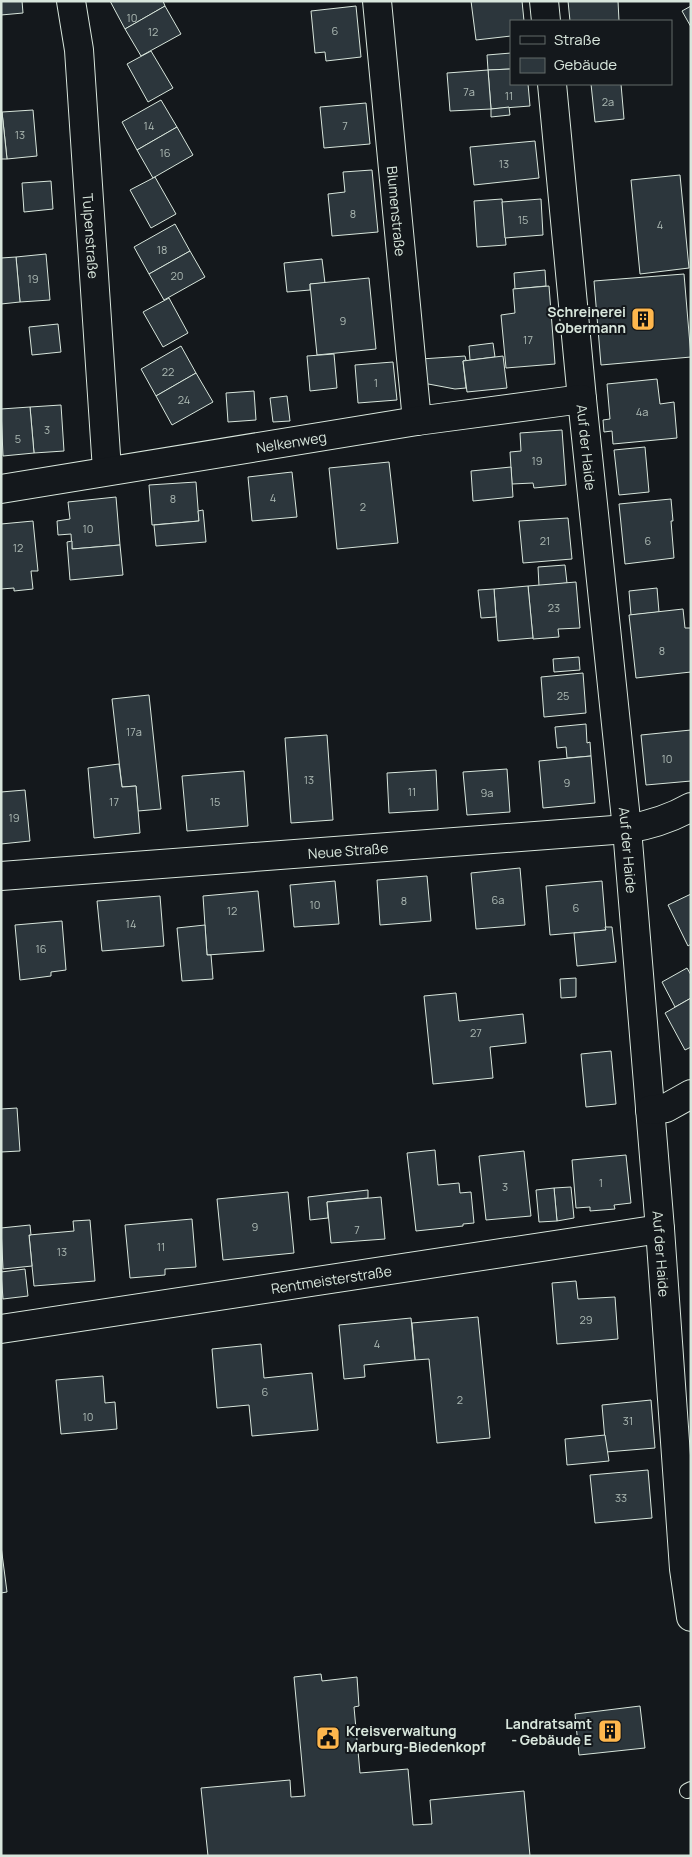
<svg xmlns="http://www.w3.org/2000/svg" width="692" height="1857" viewBox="0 0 692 1857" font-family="Manrope,sans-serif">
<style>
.building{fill:#2c363c;stroke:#d8e6dc}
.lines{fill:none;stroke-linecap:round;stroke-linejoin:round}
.service-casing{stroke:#d8e6dc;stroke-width:16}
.minor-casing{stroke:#d8e6dc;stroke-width:30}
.service{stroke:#14181c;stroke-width:14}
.minor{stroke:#14181c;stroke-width:28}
.labels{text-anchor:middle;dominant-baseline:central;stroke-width:4;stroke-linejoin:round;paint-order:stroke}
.number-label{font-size:11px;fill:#adbab4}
.street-label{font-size:14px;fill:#d8e6dc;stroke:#14181c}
.poi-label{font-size:14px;font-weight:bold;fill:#d8e6dc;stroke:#14181c;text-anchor:end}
</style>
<rect width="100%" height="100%" fill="#14181c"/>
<g class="building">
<polygon points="1,1 22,1 23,13 1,15"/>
<polygon points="110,1 163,1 165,6 125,29"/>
<polygon points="471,1 522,1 524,21 511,21 511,36 476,40"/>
<polygon points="568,1 618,1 619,21 570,21"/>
<polygon points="165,6 181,34 141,56 125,29"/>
<polygon points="356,6 361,57 326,61 325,52 315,53 311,11"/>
<polygon points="691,6 691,27 682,11"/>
<polygon points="151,51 173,88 148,102 127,64"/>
<polygon points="511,53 511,69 488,70 487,55"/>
<polygon points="511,69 511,84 528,84 530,106 491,109 488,70"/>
<polygon points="488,70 491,109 450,111 447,73"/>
<polygon points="591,84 621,84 624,119 595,122"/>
<polygon points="161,100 177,127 137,150 122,122"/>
<polygon points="366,103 370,144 324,148 320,107"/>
<polygon points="509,107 510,115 491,117 491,109"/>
<polygon points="33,110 37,156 7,159 2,112"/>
<polygon points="2,112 7,159 1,159 1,113"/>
<polygon points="177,127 193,155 153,178 137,150"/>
<polygon points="535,141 539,178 474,185 470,147"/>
<polygon points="372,170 378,232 332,236 328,194 345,192 343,172"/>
<polygon points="680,175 689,268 640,274 631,180"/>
<polygon points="155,177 176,214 151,228 130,190"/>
<polygon points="51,181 53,209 24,212 22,183"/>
<polygon points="502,199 506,245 477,247 474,201"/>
<polygon points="541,199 543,235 505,238 502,202"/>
<polygon points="175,224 190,251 149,274 134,247"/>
<polygon points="190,251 205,277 164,300 149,274"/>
<polygon points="46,254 50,300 20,302 16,257"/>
<polygon points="16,257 20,302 1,304 1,258"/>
<polygon points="322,259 325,283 310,284 310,290 287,292 284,263"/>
<polygon points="545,270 546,286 515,289 514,273"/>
<polygon points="684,274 691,357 601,365 594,281"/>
<polygon points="369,278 376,349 317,355 310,284"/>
<polygon points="549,286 555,364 506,368 501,315 515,313 513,289"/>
<polygon points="169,298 188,333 163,347 143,312"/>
<polygon points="58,324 61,352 32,355 29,327"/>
<polygon points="493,343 495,357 470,360 469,346"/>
<polygon points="181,346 196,373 156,396 141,369"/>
<polygon points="334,354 337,388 310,391 307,356"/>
<polygon points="465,356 466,360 463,361 466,388 455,389 423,383 421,359"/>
<polygon points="503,356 507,388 467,392 463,361"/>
<polygon points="393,362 397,400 358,403 355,365"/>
<polygon points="196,373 213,402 172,425 156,396"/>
<polygon points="657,379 660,404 674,402 677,438 613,444 612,431 604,432 603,420 610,419 607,384"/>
<polygon points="254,391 256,420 228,422 226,393"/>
<polygon points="287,396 290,421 273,422 270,398"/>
<polygon points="61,405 64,451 34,453 30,407"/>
<polygon points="30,407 34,453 3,456 1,409"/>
<polygon points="562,430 566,485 534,488 533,483 512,484 510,452 521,451 520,433"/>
<polygon points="645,447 649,492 619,495 614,450"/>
<polygon points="389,462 398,543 337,549 329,468"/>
<polygon points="511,467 513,497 473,501 471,471"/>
<polygon points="292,472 297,517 252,521 248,477"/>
<polygon points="196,482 199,521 152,525 149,485"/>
<polygon points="116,497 120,545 72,549 71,534 58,535 57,521 70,519 68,502"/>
<polygon points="671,499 673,521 671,521 674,558 625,564 619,504"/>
<polygon points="203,510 206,542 156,546 154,525 199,521 198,511"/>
<polygon points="568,518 572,559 523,563 519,521"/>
<polygon points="33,521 38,571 31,571 33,589 14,591 14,588 1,589 1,524"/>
<polygon points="72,541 72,549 120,545 123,575 70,580 67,542"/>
<polygon points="565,565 567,583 539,586 538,567"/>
<polygon points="576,582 580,628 558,629 559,637 533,639 528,586"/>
<polygon points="528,586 533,638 498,641 494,589"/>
<polygon points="657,588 659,612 631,615 629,591"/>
<polygon points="494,589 496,617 481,618 478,590"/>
<polygon points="683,609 685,628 691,628 691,672 636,678 629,615"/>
<polygon points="579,657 580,670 554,672 553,659"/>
<polygon points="583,673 586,713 544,717 541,677"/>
<polygon points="149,695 161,809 138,811 136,786 122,787 112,699"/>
<polygon points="586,724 587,743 590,742 591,756 567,758 566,747 557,748 555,727"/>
<polygon points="691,730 691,781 646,785 641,735"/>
<polygon points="327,735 333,820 291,823 285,738"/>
<polygon points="591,756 595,803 543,808 539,761"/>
<polygon points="119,764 122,787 136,786 140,833 94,838 88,768"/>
<polygon points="507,769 510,812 467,815 463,772"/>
<polygon points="436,770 438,810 389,813 387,773"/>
<polygon points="244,771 248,826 187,831 182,776"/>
<polygon points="25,790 30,841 1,844 1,792"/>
<polygon points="520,868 525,925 476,929 471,873"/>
<polygon points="427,876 431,921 380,925 377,880"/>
<polygon points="335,881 339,924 294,927 290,885"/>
<polygon points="602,881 606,930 550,935 546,886"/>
<polygon points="258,891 264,951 207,955 203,896"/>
<polygon points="691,894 691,944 688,946 668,905"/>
<polygon points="160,896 164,946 102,951 97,901"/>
<polygon points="62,921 66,970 51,972 51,976 20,980 15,925"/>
<polygon points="205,925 207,955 211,955 213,979 182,981 177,928"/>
<polygon points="605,927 612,927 616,962 577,966 574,933 606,930"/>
<polygon points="687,968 691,975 691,998 675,1007 662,982"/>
<polygon points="576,978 576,997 561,998 560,979"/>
<polygon points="456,993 459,1021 523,1014 526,1043 490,1047 493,1078 433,1084 424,996"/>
<polygon points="691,998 691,1047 685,1050 665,1013"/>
<polygon points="611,1051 616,1104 586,1107 581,1054"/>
<polygon points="17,1108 20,1151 1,1152 1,1109"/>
<polygon points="435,1150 438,1185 459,1183 460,1193 471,1192 474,1223 463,1224 463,1226 416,1231 407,1153"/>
<polygon points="524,1151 531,1216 486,1220 479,1156"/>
<polygon points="626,1155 631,1203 614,1205 615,1209 590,1211 590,1207 576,1208 572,1160"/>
<polygon points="571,1187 574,1218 557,1221 554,1188"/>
<polygon points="554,1188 557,1221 539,1222 536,1190"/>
<polygon points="368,1190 368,1198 327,1202 328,1218 310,1220 308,1197"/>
<polygon points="288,1192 294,1253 223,1260 217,1199"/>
<polygon points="381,1197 385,1239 331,1243 327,1202"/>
<polygon points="192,1219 196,1267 165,1269 165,1275 130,1278 125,1225"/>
<polygon points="90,1220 95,1281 34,1286 29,1235 74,1231 73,1221"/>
<polygon points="30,1225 31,1235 29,1235 32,1266 3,1269 1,1228"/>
<polygon points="25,1269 28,1296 3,1299 1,1272"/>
<polygon points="576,1281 578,1299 615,1297 618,1339 557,1344 552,1283"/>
<polygon points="478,1317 490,1438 437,1443 429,1359 415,1360 412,1323"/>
<polygon points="411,1318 415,1360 364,1365 365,1377 344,1379 339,1325"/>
<polygon points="261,1344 264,1378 312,1373 318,1430 252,1436 249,1405 217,1408 212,1349"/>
<polygon points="103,1376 105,1403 115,1402 117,1429 61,1434 56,1380"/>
<polygon points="651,1400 655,1448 606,1452 602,1405"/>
<polygon points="605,1435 609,1461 567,1465 565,1439"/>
<polygon points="648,1470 652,1518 595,1523 590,1475"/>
<polygon points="1,1546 7,1592 1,1593"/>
<polygon points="321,1674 322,1681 357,1677 359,1706 354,1707 360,1773 408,1769 413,1825 432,1824 430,1800 524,1791 530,1856 208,1856 201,1788 290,1780 291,1797 305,1796 294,1677"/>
<polygon points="640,1706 645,1748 579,1755 575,1714"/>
</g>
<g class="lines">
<g class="service-casing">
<polyline id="service" points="687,1791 691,1789"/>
</g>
<g class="minor-casing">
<g id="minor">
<path id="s1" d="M71,1L79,50L107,470"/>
<path id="s2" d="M377,1L417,421"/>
<polyline points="544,1 546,21"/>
<path id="s3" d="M552,84L582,399L627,829L660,1229L684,1569L691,1617"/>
<path id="s4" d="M1,489L417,421L582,399"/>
<path id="s5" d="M1,876L627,829C650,825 670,819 691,807"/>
<polyline points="650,1110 666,1108 691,1094"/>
<path id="s6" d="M1,1329L660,1229"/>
</g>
</g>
<use href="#service" class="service"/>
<use href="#minor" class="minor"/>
</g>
<defs>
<g id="building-square" transform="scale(1.25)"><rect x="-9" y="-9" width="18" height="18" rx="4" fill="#ffb74d" stroke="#14181c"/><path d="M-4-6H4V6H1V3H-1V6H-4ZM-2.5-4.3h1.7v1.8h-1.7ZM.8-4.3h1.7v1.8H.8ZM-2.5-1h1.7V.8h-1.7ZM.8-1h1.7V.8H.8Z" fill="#111"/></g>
<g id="civic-square" transform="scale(1.25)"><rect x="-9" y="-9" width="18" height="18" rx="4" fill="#ffb74d" stroke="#14181c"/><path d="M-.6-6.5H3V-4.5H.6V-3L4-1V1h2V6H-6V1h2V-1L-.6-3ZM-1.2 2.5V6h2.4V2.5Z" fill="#111"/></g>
</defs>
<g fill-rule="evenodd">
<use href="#building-square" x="643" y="319"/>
<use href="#building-square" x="610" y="1731"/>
<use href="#civic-square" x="328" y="1738"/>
</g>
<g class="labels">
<g class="number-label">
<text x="132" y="17">10</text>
<text x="335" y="30">6</text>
<text x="153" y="31">12</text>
<text x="469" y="91">7a</text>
<text x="509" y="95">11</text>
<text x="608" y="101">2a</text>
<text x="149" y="125">14</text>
<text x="345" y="125">7</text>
<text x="20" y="134">13</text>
<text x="165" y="152">16</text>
<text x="504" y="163">13</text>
<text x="353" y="213">8</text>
<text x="523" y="219">15</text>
<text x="660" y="224">4</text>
<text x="162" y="249">18</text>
<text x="177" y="275">20</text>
<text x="33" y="278">19</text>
<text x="343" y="320">9</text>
<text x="528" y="339">17</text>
<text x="168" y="371">22</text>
<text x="376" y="382">1</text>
<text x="184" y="399">24</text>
<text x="642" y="411">4a</text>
<text x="47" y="429">3</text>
<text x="18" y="438">5</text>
<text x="537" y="460">19</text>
<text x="273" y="497">4</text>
<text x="173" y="498">8</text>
<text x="363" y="506">2</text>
<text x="88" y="528">10</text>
<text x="545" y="540">21</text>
<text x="648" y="540">6</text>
<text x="18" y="547">12</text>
<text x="554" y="607">23</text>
<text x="662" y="650">8</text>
<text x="563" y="695">25</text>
<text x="134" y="731">17a</text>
<text x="667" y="758">10</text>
<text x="309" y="779">13</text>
<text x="567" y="782">9</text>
<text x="412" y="791">11</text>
<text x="487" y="792">9a</text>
<text x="114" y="801">17</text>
<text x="215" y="801">15</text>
<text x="14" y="817">19</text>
<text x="498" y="899">6a</text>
<text x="404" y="900">8</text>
<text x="315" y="904">10</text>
<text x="576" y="907">6</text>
<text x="232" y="910">12</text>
<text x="131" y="923">14</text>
<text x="41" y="948">16</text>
<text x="476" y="1032">27</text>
<text x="601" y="1182">1</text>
<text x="505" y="1186">3</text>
<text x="255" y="1226">9</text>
<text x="357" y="1229">7</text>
<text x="161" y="1246">11</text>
<text x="62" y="1251">13</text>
<text x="586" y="1319">29</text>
<text x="377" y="1343">4</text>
<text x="265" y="1391">6</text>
<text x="460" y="1399">2</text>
<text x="88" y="1416">10</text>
<text x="628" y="1420">31</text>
<text x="621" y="1497">33</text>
</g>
<g class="street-label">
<text stroke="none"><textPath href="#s2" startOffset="211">Blumenstraße</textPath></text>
<text stroke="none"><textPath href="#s1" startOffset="236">Tulpenstraße</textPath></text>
<text stroke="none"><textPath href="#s4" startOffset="294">Nelkenweg</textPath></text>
<text stroke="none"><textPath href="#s3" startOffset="365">Auf der Haide</textPath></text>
<text stroke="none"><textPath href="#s5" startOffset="348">Neue Straße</textPath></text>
<text stroke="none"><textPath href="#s3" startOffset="770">Auf der Haide</textPath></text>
<text stroke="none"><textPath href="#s3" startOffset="1175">Auf der Haide</textPath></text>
<text stroke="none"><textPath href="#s6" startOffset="334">Rentmeisterstraße</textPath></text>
</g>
<g class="poi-label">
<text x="626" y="311">Schreinerei<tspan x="626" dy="16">Obermann</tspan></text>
<text x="592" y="1723">Landratsamt<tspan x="592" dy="16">- Gebäude E</tspan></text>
<text x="346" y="1730" text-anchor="start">Kreisverwaltung<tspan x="346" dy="16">Marburg-Biedenkopf</tspan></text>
</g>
</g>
<rect width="692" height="1857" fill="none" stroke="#d8e6dc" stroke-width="5"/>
<rect x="510" y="20" width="162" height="65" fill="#14181c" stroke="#626a69"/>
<rect x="520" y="36" width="25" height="8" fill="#14181c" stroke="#626a69"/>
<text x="554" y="45" font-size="15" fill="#d8e6dc">Straße</text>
<rect x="520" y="58" width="25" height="15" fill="#2c363c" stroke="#626a69"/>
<text x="554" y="70" font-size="15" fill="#d8e6dc">Gebäude</text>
</svg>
